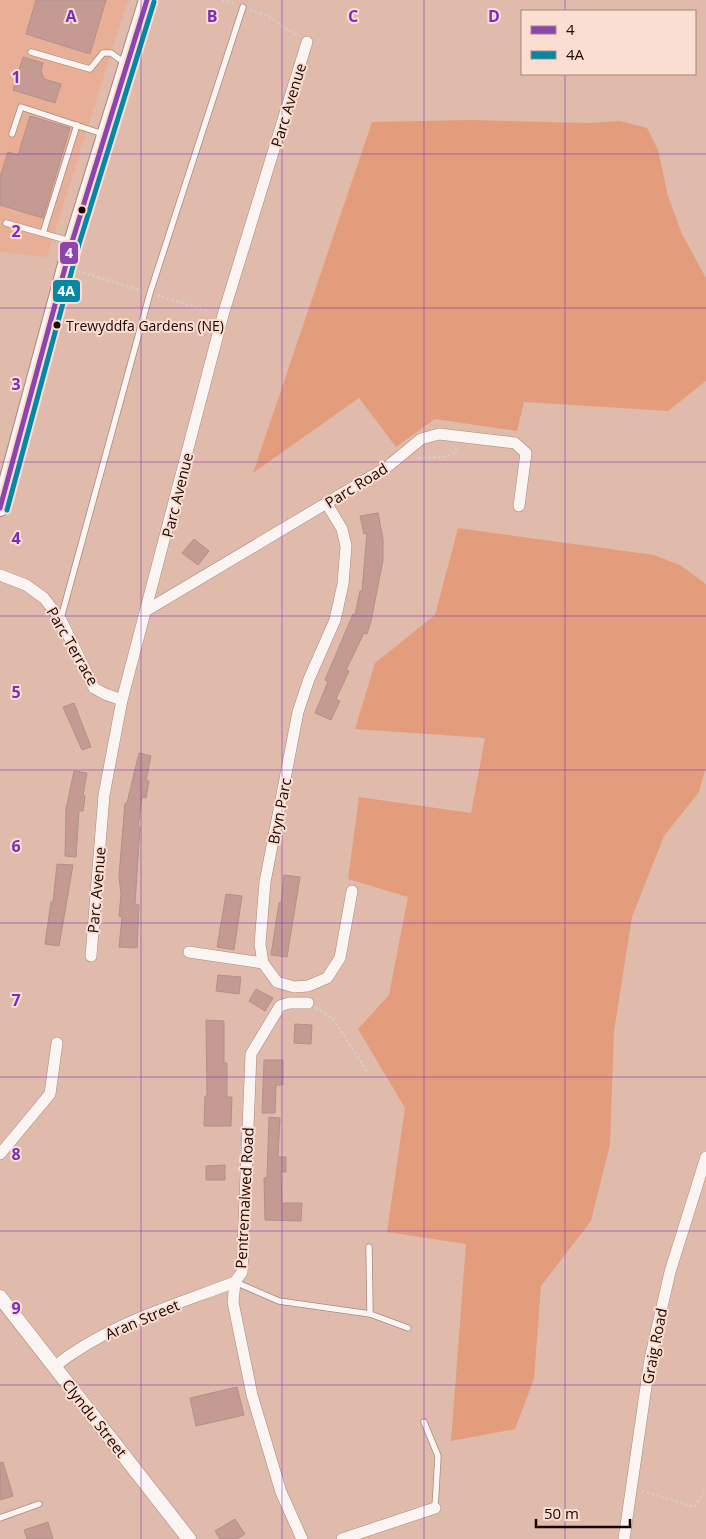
<svg xmlns="http://www.w3.org/2000/svg" width="706" height="1539" viewBox="0 0 706 1539" font-family="'Open Sans',sans-serif">
<style>
.built{fill:#e9af96}
.green{fill:#e39d7d}
.building{fill:#c49a92;stroke:#b09289}
.lines{fill:none;stroke-linecap:round;stroke-linejoin:round}
.service-casing{stroke:#a68a7d;stroke-width:7}
.minor-casing{stroke:#a68a7d;stroke-width:12}
.tertiary-casing{stroke:#a68a7d;stroke-width:15}
.secondary-casing{stroke:#a68a7d;stroke-width:18}
.path{stroke:#d7cbc6;stroke-width:2.5;stroke-dasharray:2.5 2.5;stroke-linecap:butt}
.service{stroke:#faf5f2;stroke-width:5.5}
.minor{stroke:#faf5f2;stroke-width:11}
.tertiary{stroke:#faf5f2;stroke-width:14}
.secondary{stroke:#faf5f2;stroke-width:16}
.bus-1-casing{stroke:#faded2;stroke-width:9}
.bus-2-casing{stroke:#faded2;stroke-width:9}
.bus-1{stroke:#8e44ad;stroke-width:5}
.bus-2{stroke:#0588a5;stroke-width:5}
.grid{fill:none;stroke:#7b2cbf;stroke-width:1;stroke-opacity:0.55}
.bus-dot{fill:#1b0500;stroke:#faded2;stroke-width:2}
.labels{text-anchor:middle;dominant-baseline:central;stroke-width:4;stroke-linejoin:round;paint-order:stroke}
.bus-label{font-size:14px;fill:#1b0500;stroke:#faded2;text-anchor:start}
.street-label{font-size:15px;fill:#1b0500;stroke:#faded2}
.grid-label{font-size:16px;text-anchor:middle;font-weight:bold;fill:#7b2cbf;stroke:#faded2;stroke-width:4;stroke-linejoin:round;paint-order:stroke}
.line-badge{stroke:#faded2;stroke-width:2}
.badge-label{font-size:14px;text-anchor:middle;font-weight:bold;fill:#fff}
</style>
<rect width="100%" height="100%" fill="#e0bbab"/>
<polygon class="built" points="0,0 128,0 47,257 0,252"/>
<g class="green">
<polygon points="470,120 589,123 620,121 647,128 658,150 668,196 682,234 706,278 706,381 668,411 524,402 517,431 435,419 396,447 359,398 253,473 372,122"/>
<polygon points="458,528 654,555 680,565 706,584 706,767 699,792 664,836 632,917 614,1031 610,1145 591,1221 541,1286 534,1379 515,1429 451,1441 466,1244 387,1232 405,1108 358,1029 389,995 408,897 348,879 359,797 471,813 485,738 355,729 375,663 435,615"/>
</g>
<g class="building">
<polygon points="36,0 106,0 90,54 26,34"/>
<polygon points="23,57 43,63 41,71 44,79 61,84 55,103 13,90"/>
<polygon points="30,116 70,128 43,218 0,205 0,177 8,152 18,155"/>
<polygon points="378,513 383,539 383,560 371,621 367,634 364,633 346,670 349,671 336,699 340,701 331,720 315,713 328,682 325,680 353,614 355,615 360,591 362,591 367,533 364,534 360,516"/>
<polygon points="194,539 209,551 198,565 182,553"/>
<polygon points="74,703 91,747 82,750 63,707"/>
<polygon points="139,753 151,756 146,781 149,781 146,798 142,797 138,827 140,827 135,904 139,905 137,948 119,947 122,917 119,916 121,894 119,876 125,803 127,803"/>
<polygon points="74,771 87,773 83,795 85,796 83,811 79,811 76,857 65,856 66,809"/>
<polygon points="57,864 73,865 59,946 45,944 51,902 53,902"/>
<polygon points="284,875 300,877 287,957 271,955 279,903 281,903"/>
<polygon points="226,894 242,896 234,950 217,947"/>
<polygon points="218,975 241,977 239,994 216,991"/>
<polygon points="256,989 273,998 265,1011 249,1001"/>
<polygon points="206,1020 224,1021 224,1063 227,1063 227,1097 232,1097 231,1126 204,1126 205,1096 207,1096"/>
<polygon points="295,1024 312,1025 311,1044 294,1043"/>
<polygon points="264,1060 283,1060 283,1085 276,1085 275,1113 262,1113"/>
<polygon points="269,1117 280,1118 278,1157 286,1157 286,1172 281,1172 282,1203 302,1203 301,1221 265,1220 264,1178 267,1178"/>
<polygon points="225,1165 225,1180 206,1180 206,1166"/>
<polygon points="237,1387 244,1415 196,1426 190,1398"/>
<polygon points="3,1462 13,1496 0,1500 0,1463"/>
<polygon points="235,1519 245,1534 237,1539 220,1539 215,1531"/>
<polygon points="48,1522 53,1539 27,1539 24,1530"/>
</g>
<g class="lines">
<g class="service-casing">
<g id="service">
<polyline points="31,52 90,69 103,53 111,53 125,63"/>
<polyline points="12,134 21,107 103,134"/>
<polyline points="6,223 70,241"/>
<polyline points="43,233 77,125"/>
<polyline points="61,618 150,293 243,7"/>
<polyline points="369,1247 370,1314"/>
<polyline points="235,1282 279,1301 370,1314 408,1328"/>
<polyline points="424,1422 438,1456 435,1508"/>
<polyline points="0,1518 39,1504"/>
</g>
</g>
<g class="minor-casing">
<g id="minor">
<polyline points="327,504 342,529 346,546 343,584 335,620 309,679 298,712 265,882 260,944 263,963 277,982 294,987 308,986 327,978 340,958 352,891"/>
<polyline points="0,575 26,585 44,598 61,620 94,688 105,694 122,700"/>
<polyline points="147,610 387,467 421,439 439,434 515,443 526,453 519,506"/>
<polyline points="189,952 263,963"/>
<polyline points="91,956 104,795 122,700 223,315 307,42"/>
<polyline points="0,1154 50,1094 57,1043"/>
<path d="M55,1366C108,1324 173,1306 235,1282"/>
<polyline points="302,1539 281,1492 252,1395 233,1302 235,1282 242,1272 251,1054 280,1006 289,1003 308,1003"/>
<polyline points="342,1539 435,1508"/>
<polyline points="624,1539 650,1359 670,1272 706,1157"/>
</g>
</g>
<g class="tertiary-casing">
<polyline id="tertiary" points="0,1297 189,1539"/>
</g>
<g class="secondary-casing">
<polyline id="secondary" points="0,508 72,242 147,0"/>
</g>
<g class="path">
<polyline points="222,0 235,4"/>
<polyline points="250,10 266,15 297,36"/>
<polyline points="78,271 142,291"/>
<polyline points="157,295 211,312"/>
<polyline points="418,458 446,457 455,453 457,447"/>
<polyline points="316,1008 333,1019 368,1073"/>
<polyline points="642,1491 694,1507 706,1490"/>
</g>
<use href="#service" class="service"/>
<use href="#minor" class="minor"/>
<use href="#tertiary" class="tertiary"/>
<use href="#secondary" class="secondary"/>
<g class="bus-1-casing">
<polyline id="bus-1" points="0,508 72,242 147,0"/>
</g>
<g class="bus-2-casing">
<polyline id="bus-2" points="7,510 79,244 154,2"/>
</g>
<use href="#bus-1" class="bus-1"/>
<use href="#bus-2" class="bus-2"/>
</g>
<path class="grid" d="M141,0V1539M282,0V1539M424,0V1539M565,0V11M565,74V1539M0,154H706M0,308H706M0,462H706M0,616H706M0,770H706M0,923H706M0,1077H706M0,1231H706M0,1385H706"/>
<g class="bus-dot">
<circle cx="82" cy="210" r="4.5"/>
<circle cx="57" cy="325" r="4.5"/>
</g>
<g class="labels">
<g class="bus-label">
<text x="66" y="325">Trewyddfa Gardens (NE)</text>
</g>
<g class="street-label">
<text transform="translate(288 105) rotate(-73)">Parc Avenue</text>
<text transform="translate(356 485) rotate(-32)">Parc Road</text>
<text transform="translate(177 495) rotate(-76)">Parc Avenue</text>
<text transform="translate(73 646) rotate(60)">Parc Terrace</text>
<text transform="translate(279 811) rotate(-79)">Bryn Parc</text>
<text transform="translate(96 890) rotate(-85)">Parc Avenue</text>
<text transform="translate(244 1198) rotate(-87)">Pentremalwed Road</text>
<text transform="translate(142 1319) rotate(-23)">Aran Street</text>
<text transform="translate(654 1346) rotate(-79)">Graig Road</text>
<text transform="translate(95 1418) rotate(52)">Clyndu Street</text>
</g>
</g>
<g class="grid-label">
<text x="71" y="22">A</text>
<text x="212" y="22">B</text>
<text x="353" y="22">C</text>
<text x="494" y="22">D</text>
<text x="16" y="83">1</text>
<text x="16" y="237">2</text>
<text x="16" y="390">3</text>
<text x="16" y="544">4</text>
<text x="16" y="698">5</text>
<text x="16" y="852">6</text>
<text x="16" y="1006">7</text>
<text x="16" y="1160">8</text>
<text x="16" y="1314">9</text>
</g>
<g class="line-badge">
<rect x="59" y="241" width="20" height="24" rx="5" fill="#8e44ad"/>
<rect x="52" y="279" width="29" height="24" rx="5" fill="#0588a5"/>
</g>
<g class="badge-label">
<text x="69" y="258">4</text>
<text x="66" y="296">4A</text>
</g>
<rect x="521" y="10" width="175" height="65" fill="#faded2" stroke="#a1877e"/>
<rect x="531" y="26" width="25" height="8" fill="#8e44ad" stroke="#a1877e"/>
<text x="566" y="35" font-size="15" fill="#1b0500">4</text>
<rect x="531" y="51" width="25" height="8" fill="#0588a5" stroke="#a1877e"/>
<text x="566" y="60" font-size="15" fill="#1b0500">4A</text>
<path d="M536 1519v8h94v-8" fill="none" stroke="#1b0500" stroke-width="2.5"/>
<text x="544" y="1519" font-size="15" fill="#1b0500" stroke="#faded2" stroke-width="4" paint-order="stroke">50 m</text>
</svg>
